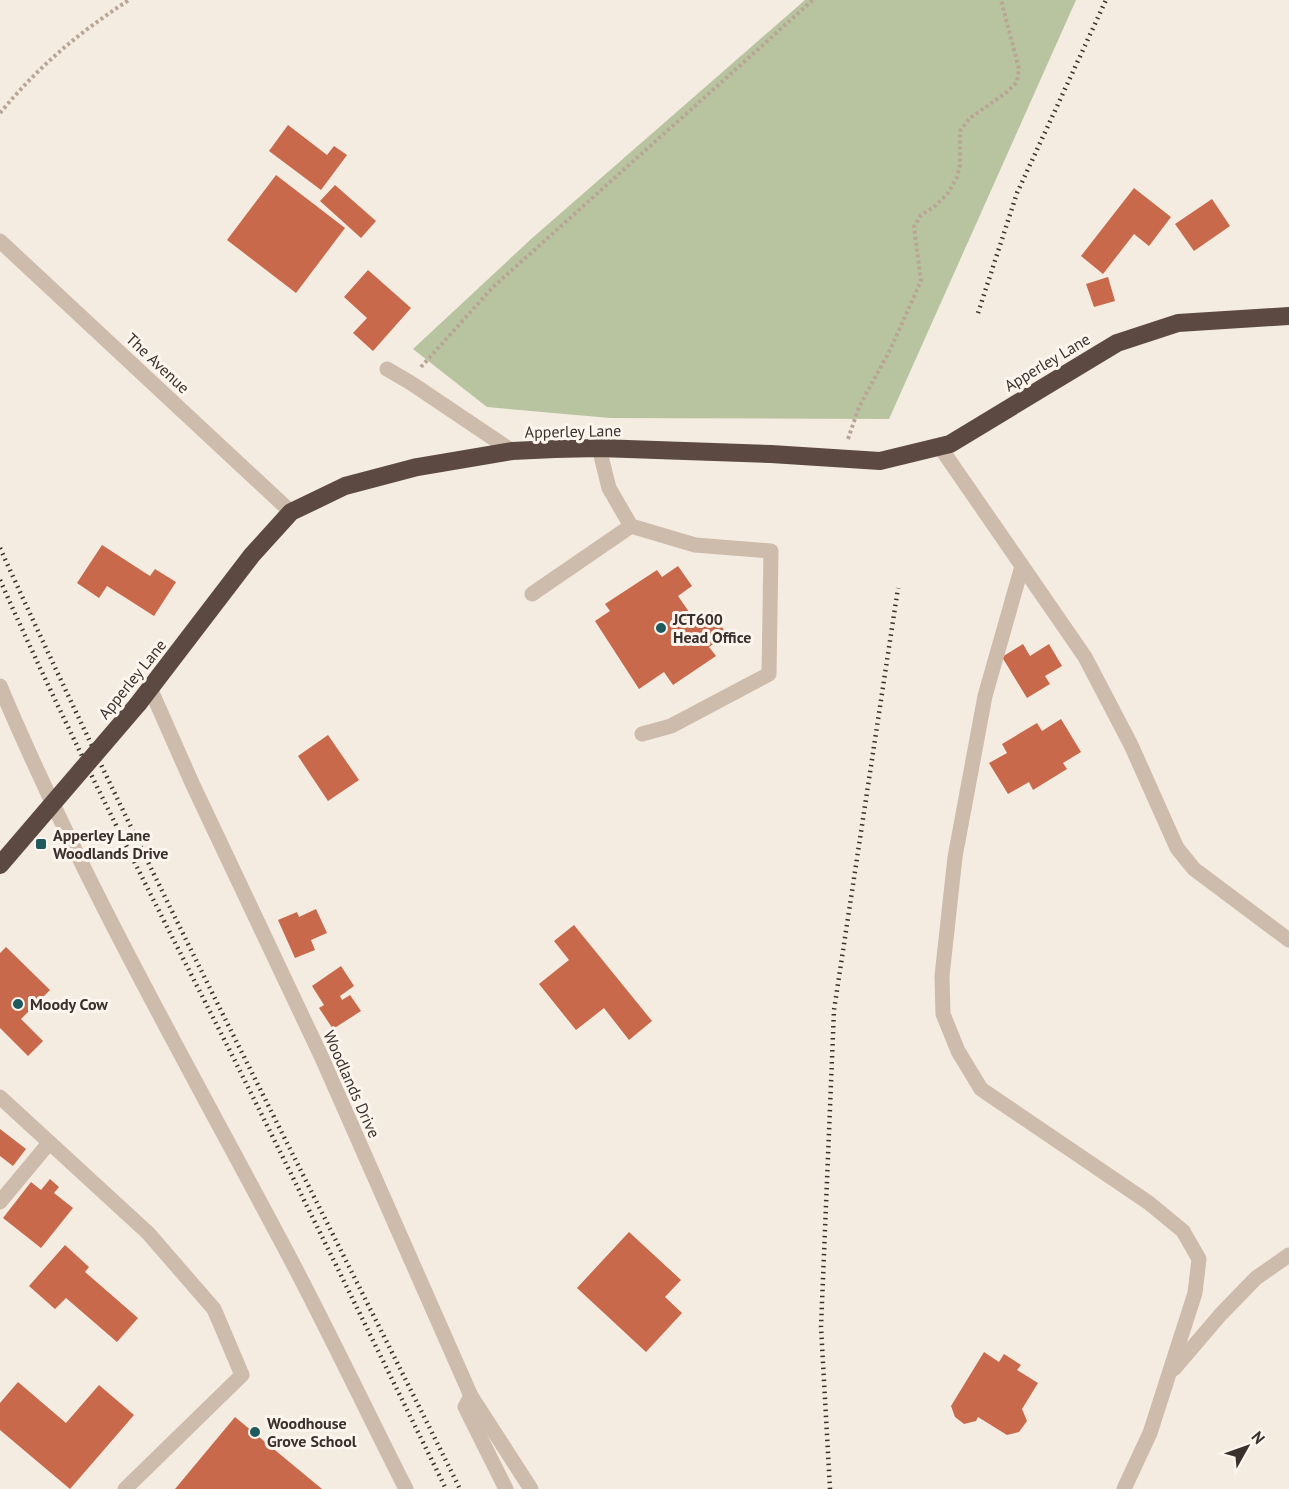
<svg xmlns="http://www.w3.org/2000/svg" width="1289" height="1489" viewBox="0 0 1289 1489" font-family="'PT Sans',sans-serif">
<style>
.green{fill:#b8c4a0}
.building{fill:#c8694b}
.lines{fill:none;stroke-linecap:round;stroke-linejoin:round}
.path{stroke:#b9a596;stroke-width:4;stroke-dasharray:3 3;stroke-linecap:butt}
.minor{stroke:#cdbbac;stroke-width:15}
.highway{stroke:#5c4a42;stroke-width:18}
.rail{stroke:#3b302b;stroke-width:4.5;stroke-dasharray:1.5 4.5;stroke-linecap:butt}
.highway-bridge{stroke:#5c4a42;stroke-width:18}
.poi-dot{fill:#1f5a5e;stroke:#fbf5ee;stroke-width:2}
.labels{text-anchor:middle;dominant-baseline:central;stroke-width:6;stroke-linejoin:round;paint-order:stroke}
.street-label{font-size:16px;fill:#3b302b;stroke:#fbf5ee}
.poi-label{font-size:16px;font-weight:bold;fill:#3b302b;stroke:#fbf5ee;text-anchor:start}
</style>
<rect width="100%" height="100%" fill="#f4ebe1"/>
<polygon class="green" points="805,0 1076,0 889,419 610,418 487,407 413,349 530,240"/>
<g class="building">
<polygon points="288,125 327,155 334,146 347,155 321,190 269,151"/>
<polygon points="276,175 345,228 296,293 227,240"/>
<polygon points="335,185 376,221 361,238 320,201"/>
<polygon points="1134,188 1171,217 1149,246 1134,234 1103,274 1081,256"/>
<polygon points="1212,199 1230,226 1194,251 1175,224"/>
<polygon points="368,270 411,308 373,351 353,333 367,318 344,297"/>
<polygon points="1108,277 1115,301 1094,307 1086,284"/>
<polygon points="102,545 150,576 155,569 176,582 154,616 107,586 99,598 77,583"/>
<polygon points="678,566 692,586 678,596 696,622 712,611 727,635 709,647 716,656 673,685 664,672 639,689 595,621 610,611 605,604 657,570 662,577"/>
<polygon points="1023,644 1030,656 1049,644 1062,666 1045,676 1050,684 1027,698 1002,657"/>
<polygon points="1061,719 1081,752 1063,763 1067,769 1033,790 1029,782 1008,794 989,763 1007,753 1002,744 1037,723 1042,731"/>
<polygon points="328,735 359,780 328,801 298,756"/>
<polygon points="316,909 327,933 311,940 315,950 295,958 278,920 297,912 299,917"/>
<polygon points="574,925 652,1021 629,1040 604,1008 576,1030 539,984 569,960 554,941"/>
<polygon points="6,947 50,990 21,1019 43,1041 28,1056 0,1028 0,953"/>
<polygon points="341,966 354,986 340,996 342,1000 350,995 361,1011 333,1029 319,1008 324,1005 312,986"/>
<polygon points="0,1129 26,1149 13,1166 0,1156"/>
<polygon points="50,1179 59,1187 54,1193 73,1208 41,1248 3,1218 31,1182 41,1190"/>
<polygon points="629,1232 681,1280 665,1297 682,1313 646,1352 577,1288"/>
<polygon points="65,1245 89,1267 85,1272 138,1318 117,1342 66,1298 55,1309 29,1286"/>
<polygon points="984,1352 999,1362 1004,1354 1021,1365 1017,1370 1038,1383 1022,1409 1027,1421 1019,1432 1007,1435 978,1417 976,1421 964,1424 955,1417 951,1406"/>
<polygon points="18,1382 66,1423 99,1385 134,1415 70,1489 0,1430 0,1403"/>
<polygon points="235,1417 322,1489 175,1489"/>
</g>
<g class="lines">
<g class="path">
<path d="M0,113C39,66 78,33 129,0"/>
<polyline points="421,367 493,287 813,0"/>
<polyline points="848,439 859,407 890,350 921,281 914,227 921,215 934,207 948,193 957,177 960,165 960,131 970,118 1007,92 1017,82 1019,69 1001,0"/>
</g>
<g class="minor">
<polyline points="0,241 291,512"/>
<polyline points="387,369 411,383 512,451"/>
<polyline points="940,447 1085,657 1131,745 1177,848 1194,869 1289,940"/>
<polyline points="599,448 609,488 631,526 695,545 771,551 769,674 671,726 642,734"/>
<polyline points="1022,566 985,696 955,857 942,976 943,1014 958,1051 981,1089 1149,1203 1183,1231 1199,1259 1195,1293 1150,1433 1124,1489"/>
<polyline points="532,594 631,526"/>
<path d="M0,686C83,883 190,1069 290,1258C330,1334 367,1412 406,1489"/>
<polyline points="150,688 192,783 322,1058 471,1396 531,1489"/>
<polyline points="0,1097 148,1233 214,1309 242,1375 125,1489"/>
<polyline points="0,1202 49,1143"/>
<polyline points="1174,1369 1221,1314 1256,1278 1289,1255"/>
<polyline points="471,1396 465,1407 506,1489"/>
</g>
<polyline class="highway" points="138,704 252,555 291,512 345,486 417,467 512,451 555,449 599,448 771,454 880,461 950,444 1117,343 1178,323 1289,316"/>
<g class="rail">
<polyline points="978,313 1017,193 1106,0"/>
<path d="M0,548C144,866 305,1176 460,1489"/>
<path d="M0,580C71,740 151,895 230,1051C303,1197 374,1343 446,1489"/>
<polyline points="830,1489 821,1327 834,1010 898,588"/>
</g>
<polyline class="highway-bridge" points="0,865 138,704"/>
</g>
<g class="poi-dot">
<circle cx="661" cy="628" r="6"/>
<rect x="35" y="838" width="12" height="12" rx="3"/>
<circle cx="18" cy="1004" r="6"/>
<circle cx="255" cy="1432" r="6"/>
</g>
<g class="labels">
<g class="street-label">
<text transform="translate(1047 362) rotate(-31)">Apperley Lane</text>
<text transform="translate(158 363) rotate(43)">The Avenue</text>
<text transform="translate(573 431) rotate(-1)">Apperley Lane</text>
<text transform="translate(132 679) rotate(-51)">Apperley Lane</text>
<text transform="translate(352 1084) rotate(66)">Woodlands Drive</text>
</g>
<g class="poi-label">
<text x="673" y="619">JCT600<tspan x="673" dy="18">Head Office</tspan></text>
<text x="53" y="835">Apperley Lane<tspan x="53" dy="18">Woodlands Drive</tspan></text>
<text x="30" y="1004">Moody Cow</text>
<text x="267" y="1423">Woodhouse<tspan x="267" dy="18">Grove School</tspan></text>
</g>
</g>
<g transform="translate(1247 1447) rotate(50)" stroke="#fbf5ee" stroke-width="4.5" paint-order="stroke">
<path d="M0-4.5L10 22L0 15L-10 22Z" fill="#3b302b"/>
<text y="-9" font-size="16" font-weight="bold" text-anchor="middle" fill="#3b302b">N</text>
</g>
</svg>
